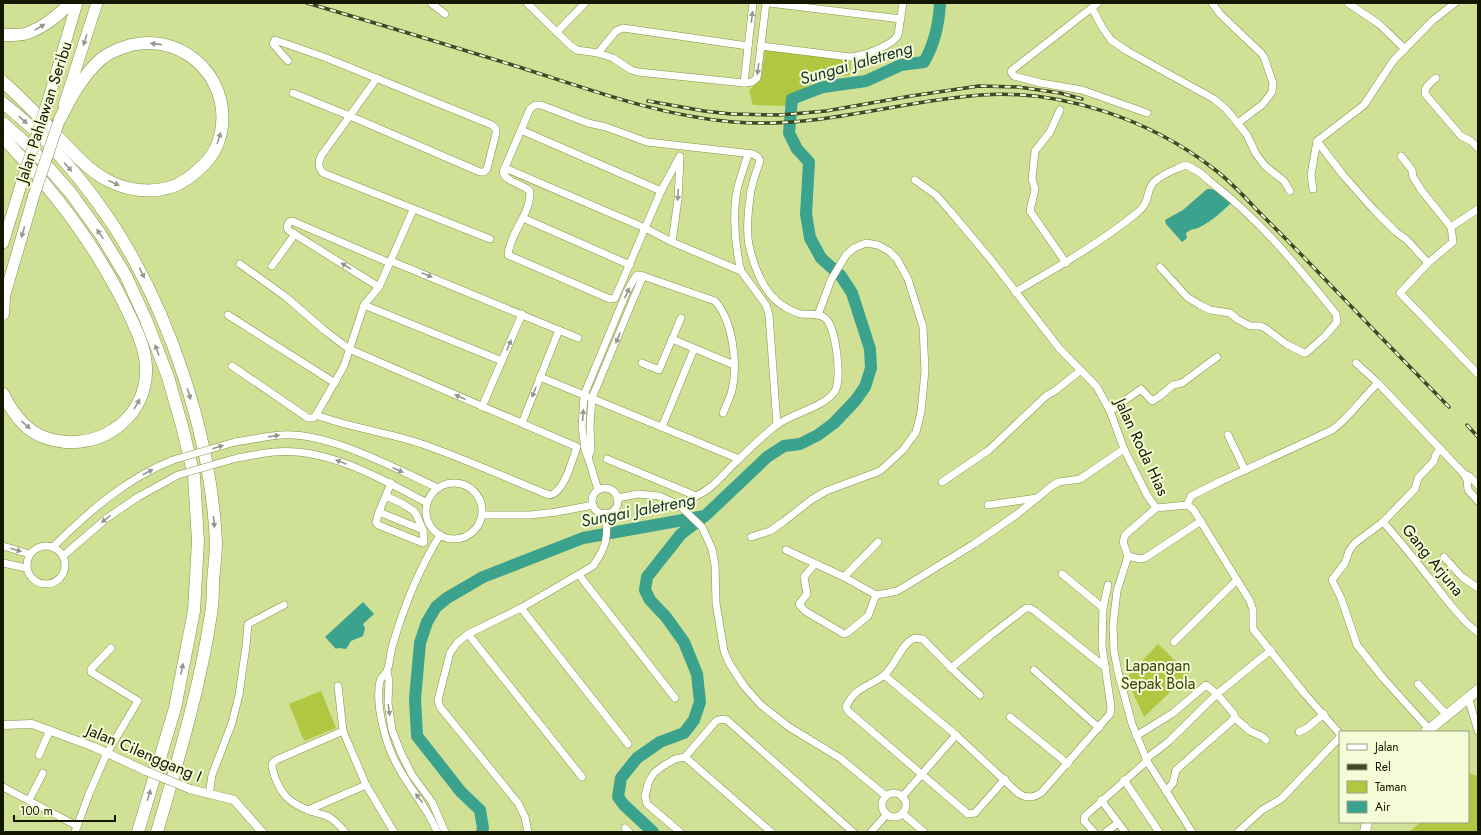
<svg xmlns="http://www.w3.org/2000/svg" width="1481" height="835" viewBox="0 0 1481 835" font-family="Jost,sans-serif">
<style>
.green{fill:#b1c742}
.water{fill:#3ba28e}
.lines{fill:none;stroke-linecap:round;stroke-linejoin:round}
.river{stroke:#3ba28e;stroke-width:12}
.minor-casing{stroke:#85934a;stroke-width:8}
.tertiary-casing{stroke:#85934a;stroke-width:9}
.secondary-casing{stroke:#85934a;stroke-width:11}
.primary-casing{stroke:#85934a;stroke-width:12}
.motorway-casing{stroke:#85934a;stroke-width:13}
.minor{stroke:#fff;stroke-width:7}
.tertiary{stroke:#fff;stroke-width:8}
.secondary{stroke:#fff;stroke-width:10}
.primary{stroke:#fff;stroke-width:11}
.motorway{stroke:#fff;stroke-width:12}
.rail-casing{stroke:#414824;stroke-width:3.5}
.rail{stroke:#f4fcd7;stroke-width:2;stroke-dasharray:6;stroke-linecap:butt}
.minor-bridge-casing{stroke:#85934a;stroke-width:8;stroke-linecap:butt}
.tertiary-bridge-casing{stroke:#85934a;stroke-width:9;stroke-linecap:butt}
.primary-bridge-casing{stroke:#85934a;stroke-width:12;stroke-linecap:butt}
.minor-bridge{stroke:#fff;stroke-width:7}
.tertiary-bridge{stroke:#fff;stroke-width:8}
.primary-bridge{stroke:#fff;stroke-width:11}
.oneway{fill:#95978c}
.labels{text-anchor:middle;dominant-baseline:central;stroke-width:4;stroke-linejoin:round;paint-order:stroke}
.street-label{font-size:16px;fill:#131700;stroke:#f4fcd7}
.park-label{font-size:16px;fill:#3b430a;stroke:#f4fcd7}
.water-label{font-size:17px;font-style:italic;fill:#14332c;stroke:#f4fcd7}
</style>
<rect width="100%" height="100%" fill="#d0e095"/>
<g class="green">
<polygon points="765,50 834,58 851,62 850,75 821,78 791,96 786,106 753,105 749,90 761,79"/>
<polygon points="1158,644 1189,674 1144,717 1126,678"/>
<polygon points="321,691 336,728 304,741 289,704"/>
<polygon points="1468,773 1478,776 1478,832 1409,832 1421,822 1468,822"/>
</g>
<g class="water">
<path d="M1207,189C1216,188 1225,196 1232,202C1224,210 1211,222 1200,227C1194,230 1192,228 1186,233L1187,238L1182,242L1166,224L1165,220L1183,210Z"/>
<polygon points="363,602 374,614 363,624 365,628 363,636 351,641 346,649 338,648 336,649 325,637"/>
</g>
<g class="lines">
<g class="river">
<path d="M482,832L483,828L480,810L461,792L417,736L415,699L420,643L427,622L436,607L447,598L483,577L583,538L705,516L767,457L784,446L800,444L818,435L834,423L855,401L865,387L871,368L870,349L852,293L841,276L821,258L810,238L806,214L809,162L797,149L789,133L792,99L823,87L866,81L901,65L924,62C935,43 939,24 940,3"/>
<polyline points="653,832 624,805 618,797 621,778 637,758 660,742 684,733 694,720 700,702 697,674 684,642 666,617 650,600 645,590 647,577 681,534 702,518"/>
</g>
<g class="minor-casing">
<g id="minor">
<polyline points="431,3 445,14"/>
<polyline points="527,3 571,46 577,50 598,53 613,58 631,70 638,72 744,83 752,82 757,78 766,3"/>
<polyline points="769,3 901,19"/>
<polyline points="1098,3 1012,70 1011,72 1014,76 1041,83 1082,90 1147,113"/>
<polyline points="1212,3 1220,14 1261,53 1264,57 1273,83 1272,92 1263,104 1238,123"/>
<polyline points="1348,3 1379,24 1405,49"/>
<polyline points="1092,8 1102,27 1111,40 1127,51 1214,99 1226,109 1247,135 1256,154 1265,166 1284,181 1290,191"/>
<polyline points="557,32 585,3"/>
<path d="M761,46L850,57C863,56 892,46 898,35L903,3"/>
<polyline points="598,53 616,31 623,28 748,46"/>
<polyline points="288,61 273,44 275,40 324,57 492,125 496,129 496,133 487,169 484,172 480,172 350,116 293,93"/>
<path d="M377,78L321,156C318,163 318,168 323,173L490,239"/>
<path d="M1436,78C1431,82 1424,87 1425,94L1461,136L1471,141L1478,148"/>
<polyline points="744,83 753,3"/>
<polyline points="1060,110 1050,132 1035,151 1032,179 1035,189 1030,211 1066,263"/>
<polyline points="521,130 661,191"/>
<polyline points="1317,141 1343,175 1374,210 1396,232 1407,240 1428,263 1453,242 1451,227 1478,209"/>
<polyline points="1401,156 1412,170 1413,177 1422,191 1451,227"/>
<polyline points="505,168 645,228 672,242 741,271 766,305 769,315 777,425"/>
<polyline points="915,180 936,195 951,212 992,261 1059,348 1097,387 1110,411 1124,449 1147,495 1156,508"/>
<polyline points="1313,189 1311,175 1317,141 1364,105 1393,61 1432,21 1455,3"/>
<polyline points="523,218 630,265"/>
<polyline points="672,242 678,199 680,159"/>
<polyline points="391,261 578,338"/>
<polyline points="1428,263 1400,293 1478,374"/>
<polyline points="272,266 295,234"/>
<path d="M741,271C735,246 733,221 736,196C738,182 744,168 748,154"/>
<polyline points="379,287 288,230 287,227 289,222 292,221 390,263"/>
<path d="M1015,292C1058,267 1100,243 1138,212C1150,203 1146,191 1153,183C1161,174 1175,170 1185,165C1196,168 1205,177 1213,184C1261,221 1298,267 1336,314L1337,322L1325,336L1306,353H1304L1286,344L1265,328L1260,326H1250L1237,319L1230,313L1210,310L1200,305L1187,297L1160,267"/>
<polyline points="364,305 502,361"/>
<polyline points="228,315 335,383"/>
<polyline points="672,339 734,365"/>
<polyline points="642,363 659,370 681,318"/>
<polyline points="1356,363 1378,383 1464,474 1469,476 1478,485"/>
<path d="M232,366L308,418H313L316,415C351,428 387,432 422,444C465,459 507,478 549,495C564,494 572,460 577,447L349,349L324,330L286,297L240,264"/>
<polyline points="540,377 739,459"/>
<polyline points="482,407 522,314"/>
<polyline points="1110,411 1141,389 1152,401 1160,396 1173,385 1182,383 1217,357"/>
<polyline points="316,415 344,366 364,305 379,287 413,210"/>
<polyline points="522,423 559,330"/>
<polyline points="662,427 694,349"/>
<polyline points="1228,435 1245,470"/>
<path d="M235,442C250,440 266,436 281,435C329,432 394,468 438,488"/>
<polyline points="588,457 591,451 590,425 592,398 643,276"/>
<path d="M237,458C250,456 262,453 274,452C327,447 382,479 427,503"/>
<path d="M607,459L696,496C713,489 724,473 737,461C749,449 762,437 775,426C790,414 825,407 835,391C842,379 836,326 825,318C818,313 809,315 801,314C796,313 789,309 785,307C764,295 754,267 749,245C746,230 748,212 750,197C751,185 756,173 760,161L758,157L753,154L647,142L606,127L588,123L541,105H535L530,109L503,172C505,182 523,184 530,191C531,214 510,232 508,255L610,299L615,298L661,191L680,156"/>
<polyline points="1464,474 1467,480 1468,490 1478,501"/>
<polyline points="942,482 989,450 1046,396 1056,390 1081,370"/>
<polyline points="391,483 379,512 423,530"/>
<circle cx="454" cy="511" r="28"/>
<circle cx="605" cy="501" r="13"/>
<path d="M598,490L588,457L585,450L582,427L584,395L627,291L636,276L638,275L643,276L715,301C733,321 738,364 732,390C730,398 726,406 723,413"/>
<polyline points="617,498 638,494 659,496 679,505 702,527 712,549 715,565 716,603 724,651 729,663 744,686 761,705 789,727 840,758 886,796"/>
<polyline points="988,505 1037,498"/>
<path d="M1187,505L1191,496L1221,481L1332,430C1350,417 1362,398 1378,383"/>
<polyline points="683,508 696,496"/>
<polyline points="1156,508 1125,535 1123,542 1128,556 1117,591 1113,625 1114,651 1118,672 1132,724 1147,761 1192,832"/>
<polyline points="1156,508 1187,505 1193,509 1250,601 1253,610 1253,629 1304,693 1340,734"/>
<polyline points="379,512 376,522 378,525 423,543 424,542 423,530 415,512 403,504 386,496"/>
<polyline points="482,515 530,515 557,512 593,505"/>
<path d="M1383,522C1402,543 1420,566 1438,589C1447,600 1466,626 1478,632"/>
<polyline points="751,537 770,531 783,522 811,500 826,491 880,471 903,450 916,432 921,412 925,371 923,327 908,279 897,259 889,251 878,245 866,243 854,248 846,255 831,280 818,315"/>
<circle cx="46" cy="565" r="19"/>
<polyline points="3,546 29,554"/>
<path d="M53,547C88,512 127,478 173,460"/>
<polyline points="786,550 844,577 876,595 888,593 897,591 904,587 974,544 1016,515 1053,485 1059,482 1080,479 1124,449"/>
<polyline points="63,556 107,518 138,497 178,475"/>
<polyline points="1128,556 1140,559 1145,558 1201,521"/>
<polyline points="1444,557 1462,577 1478,588"/>
<polyline points="3,563 26,568"/>
<polyline points="815,564 804,577 807,594 799,604 805,611 844,634 847,633 868,616 876,595"/>
<polyline points="1062,574 1103,608"/>
<polyline points="579,575 675,698"/>
<polyline points="844,577 878,542"/>
<polyline points="521,608 628,744"/>
<polyline points="468,634 582,777"/>
<polyline points="1174,642 1237,580"/>
<polyline points="951,668 991,635 1026,608 1030,608 1035,611 1106,668"/>
<polyline points="1034,670 1099,728"/>
<polyline points="387,672 389,681 388,703 392,730 401,753 412,775 432,802 445,832"/>
<path d="M884,675L956,735L1018,793C1026,799 1034,798 1042,792L1110,714L1111,707L1102,646L1103,608L1108,585"/>
<polyline points="1418,684 1447,715"/>
<polyline points="338,686 343,731 366,785 394,832"/>
<path d="M980,695L951,668L923,639L915,638C900,644 896,666 883,676C868,687 855,687 846,707L848,711L968,814L975,813L1005,779"/>
<polyline points="1468,697 1478,731"/>
<polyline points="1010,717 1068,764"/>
<polyline points="1235,718 1250,731 1263,737 1266,740"/>
<polyline points="1429,729 1383,678 1357,645 1341,598 1332,580 1345,563 1349,551 1355,543 1383,522 1415,489 1418,478 1434,461 1436,454 1440,450"/>
<path d="M343,731L276,760L272,764C272,771 274,775 277,782C283,797 293,804 308,810C315,813 323,814 329,817C336,821 340,826 345,832"/>
<polyline points="1299,732 1307,728 1324,714"/>
<polyline points="1136,736 1173,713 1206,685 1217,694 1234,714 1234,719 1176,770 1173,783 1166,791"/>
<polyline points="39,755 50,730"/>
<polyline points="685,757 771,832"/>
<polyline points="1146,759 1168,742 1217,694 1271,650"/>
<polyline points="1124,780 1159,832"/>
<polyline points="3,787 77,826"/>
<circle cx="894" cy="805" r="12"/>
<polyline points="209,795 212,775 232,723 239,695 246,646 248,624 284,605"/>
<polyline points="902,797 956,735"/>
<polyline points="29,800 43,773"/>
<polyline points="1101,800 1125,832"/>
<polyline points="308,810 366,785"/>
<polyline points="902,813 924,832"/>
<polyline points="625,828 629,832"/>
<polyline points="75,832 89,794 107,753 138,701 91,672 91,669 111,648"/>
<path d="M437,832C427,806 407,786 395,761C385,741 375,704 380,681C381,677 385,675 387,671C390,663 390,653 393,644C404,606 419,569 440,535"/>
<path d="M528,832L525,817L518,803L440,707L438,700L450,653L457,643L468,634L521,608L593,566C607,546 608,537 606,513"/>
<polyline points="680,832 647,804 645,796 649,781 654,773 663,766 675,759 685,757 716,721 722,719 727,720 853,832"/>
<polyline points="871,832 887,814"/>
<polyline points="1094,832 1084,821 1085,816 1147,761"/>
<polyline points="1106,832 1118,823"/>
<polyline points="1238,832 1262,810 1281,799 1340,737"/>
</g>
</g>
<g class="tertiary-casing">
<g id="tertiary">
<polyline points="3,725 32,724 94,747 146,771"/>
<polyline points="190,789 234,800 262,832"/>
</g>
</g>
<g class="secondary-casing">
<g id="secondary">
<polyline points="1426,732 1478,690"/>
<polyline points="1365,832 1367,822"/>
</g>
</g>
<g class="primary-casing">
<g id="primary">
<polyline points="47,104 77,3"/>
<polyline points="64,105 97,3"/>
<polyline points="3,243 20,188"/>
<polyline points="3,301 34,195"/>
</g>
</g>
<g class="motorway-casing">
<g id="motorway">
<path d="M3,35C11,35 20,36 28,33C44,27 59,15 70,3"/>
<path d="M3,82C25,101 45,123 65,144C78,158 92,173 109,181C133,193 164,195 187,179C201,169 214,157 219,140C236,85 188,32 131,45C121,48 109,52 101,59C82,76 70,99 59,121"/>
<path d="M3,103C16,114 30,125 42,137C69,164 94,196 115,228C171,316 211,437 216,542C216,555 214,569 213,582C213,592 213,603 211,614C200,688 178,760 157,832"/>
<polyline points="3,123 31,148 70,192 101,235 126,276 146,320 168,377 182,426 194,476 198,541 194,611 175,708 138,832"/>
<path d="M3,138C54,190 98,248 129,314C137,331 145,348 146,366C149,422 91,457 41,436C24,429 11,410 3,394"/>
<polyline points="3,314 4,298"/>
</g>
</g>
<use href="#minor" class="minor"/>
<use href="#tertiary" class="tertiary"/>
<use href="#secondary" class="secondary"/>
<use href="#primary" class="primary"/>
<use href="#motorway" class="motorway"/>
<g class="rail-casing">
<g id="rail">
<path d="M307,3C379,24 451,46 522,68C591,90 661,116 733,122C818,129 898,101 981,95C1062,89 1151,120 1214,169C1230,181 1243,195 1256,209C1277,230 1298,251 1319,273C1362,318 1405,362 1449,407"/>
<polyline points="648,101 704,111 731,114 780,115 826,111 911,96 979,86 1018,87 1060,93 1082,99"/>
<polyline points="1467,425 1478,437"/>
</g>
</g>
<use href="#rail" class="rail"/>
<g class="minor-bridge-casing">
<g id="minor-bridge">
<polyline points="173,460 235,442"/>
<polyline points="178,475 237,458"/>
</g>
</g>
<g class="tertiary-bridge-casing">
<polyline id="tertiary-bridge" points="146,771 190,789"/>
</g>
<g class="primary-bridge-casing">
<g id="primary-bridge">
<polyline points="20,188 47,104"/>
<polyline points="34,195 59,121"/>
</g>
</g>
<use href="#minor-bridge" class="minor-bridge"/>
<use href="#tertiary-bridge" class="tertiary-bridge"/>
<use href="#primary-bridge" class="primary-bridge"/>
</g>
<defs><path id="oneway-solid" d="M-6-.8H1V-3.2L6.5 0L1 3.2V.8H-6Z"/></defs>
<g class="oneway">
<use href="#oneway-solid" transform="translate(752 17) rotate(-83)"/>
<use href="#oneway-solid" transform="translate(40 27) rotate(-31)"/>
<use href="#oneway-solid" transform="translate(85 40) rotate(108)"/>
<use href="#oneway-solid" transform="translate(156 44) rotate(-174)"/>
<use href="#oneway-solid" transform="translate(758 69) rotate(97)"/>
<use href="#oneway-solid" transform="translate(23 120) rotate(42)"/>
<use href="#oneway-solid" transform="translate(219 138) rotate(-73)"/>
<use href="#oneway-solid" transform="translate(68 167) rotate(49)"/>
<use href="#oneway-solid" transform="translate(114 183) rotate(24)"/>
<use href="#oneway-solid" transform="translate(678 195) rotate(93)"/>
<use href="#oneway-solid" transform="translate(23 232) rotate(106)"/>
<use href="#oneway-solid" transform="translate(100 234) rotate(-124)"/>
<use href="#oneway-solid" transform="translate(346 266) rotate(-148)"/>
<use href="#oneway-solid" transform="translate(142 273) rotate(64)"/>
<use href="#oneway-solid" transform="translate(427 275) rotate(22)"/>
<use href="#oneway-solid" transform="translate(627 293) rotate(-65)"/>
<use href="#oneway-solid" transform="translate(618 338) rotate(113)"/>
<use href="#oneway-solid" transform="translate(509 345) rotate(-67)"/>
<use href="#oneway-solid" transform="translate(157 350) rotate(-110)"/>
<use href="#oneway-solid" transform="translate(534 392) rotate(112)"/>
<use href="#oneway-solid" transform="translate(189 394) rotate(73)"/>
<use href="#oneway-solid" transform="translate(460 397) rotate(-156)"/>
<use href="#oneway-solid" transform="translate(137 404) rotate(-60)"/>
<use href="#oneway-solid" transform="translate(583 415) rotate(-86)"/>
<use href="#oneway-solid" transform="translate(26 425) rotate(41)"/>
<use href="#oneway-solid" transform="translate(274 436) rotate(-8)"/>
<use href="#oneway-solid" transform="translate(218 447) rotate(-17)"/>
<use href="#oneway-solid" transform="translate(341 462) rotate(-158)"/>
<use href="#oneway-solid" transform="translate(398 470) rotate(24)"/>
<use href="#oneway-solid" transform="translate(148 472) rotate(-28)"/>
<use href="#oneway-solid" transform="translate(106 519) rotate(142)"/>
<use href="#oneway-solid" transform="translate(214 522) rotate(85)"/>
<use href="#oneway-solid" transform="translate(16 550) rotate(16)"/>
<use href="#oneway-solid" transform="translate(182 669) rotate(-79)"/>
<use href="#oneway-solid" transform="translate(389 710) rotate(82)"/>
<use href="#oneway-solid" transform="translate(149 795) rotate(-74)"/>
<use href="#oneway-solid" transform="translate(419 798) rotate(-127)"/>
</g>
<g class="labels">
<g class="street-label">
<text transform="translate(44 112) rotate(-72)">Jalan Pahlawan Seribu</text>
<text transform="translate(1142 447) rotate(65)">Jalan Roda Hias</text>
<text transform="translate(1433 560) rotate(51)">Gang Arjuna</text>
<text transform="translate(144 753) rotate(23)">Jalan Cilenggang I</text>
</g>
<g class="park-label">
<text x="1158" y="665">Lapangan<tspan x="1158" dy="18">Sepak Bola</tspan></text>
</g>
<g class="water-label">
<text transform="translate(856 63) rotate(-16)">Sungai Jaletreng</text>
<text transform="translate(638 510) rotate(-11)">Sungai Jaletreng</text>
</g>
</g>
<rect width="1481" height="835" fill="none" stroke="#131700" stroke-width="8"/>
<rect x="1339" y="731" width="130" height="92" fill="#f4fcd7" stroke="#9aa081"/>
<rect x="1347" y="744" width="20" height="6" fill="#ffffff" stroke="#9aa081"/>
<text x="1375" y="751" font-size="12" fill="#131700">Jalan</text>
<rect x="1347" y="764" width="20" height="6" fill="#414824" stroke="#9aa081"/>
<text x="1375" y="771" font-size="12" fill="#131700">Rel</text>
<rect x="1347" y="781" width="20" height="12" fill="#b1c742" stroke="#9aa081"/>
<text x="1375" y="791" font-size="12" fill="#131700">Taman</text>
<rect x="1347" y="801" width="20" height="12" fill="#3ba28e" stroke="#9aa081"/>
<text x="1375" y="811" font-size="12" fill="#131700">Air</text>
<path d="M14 815v6h101v-6" fill="none" stroke="#131700" stroke-width="2"/>
<text x="20" y="815" font-size="12" fill="#131700" stroke="#f4fcd7" stroke-width="3" paint-order="stroke">100 m</text>
</svg>
